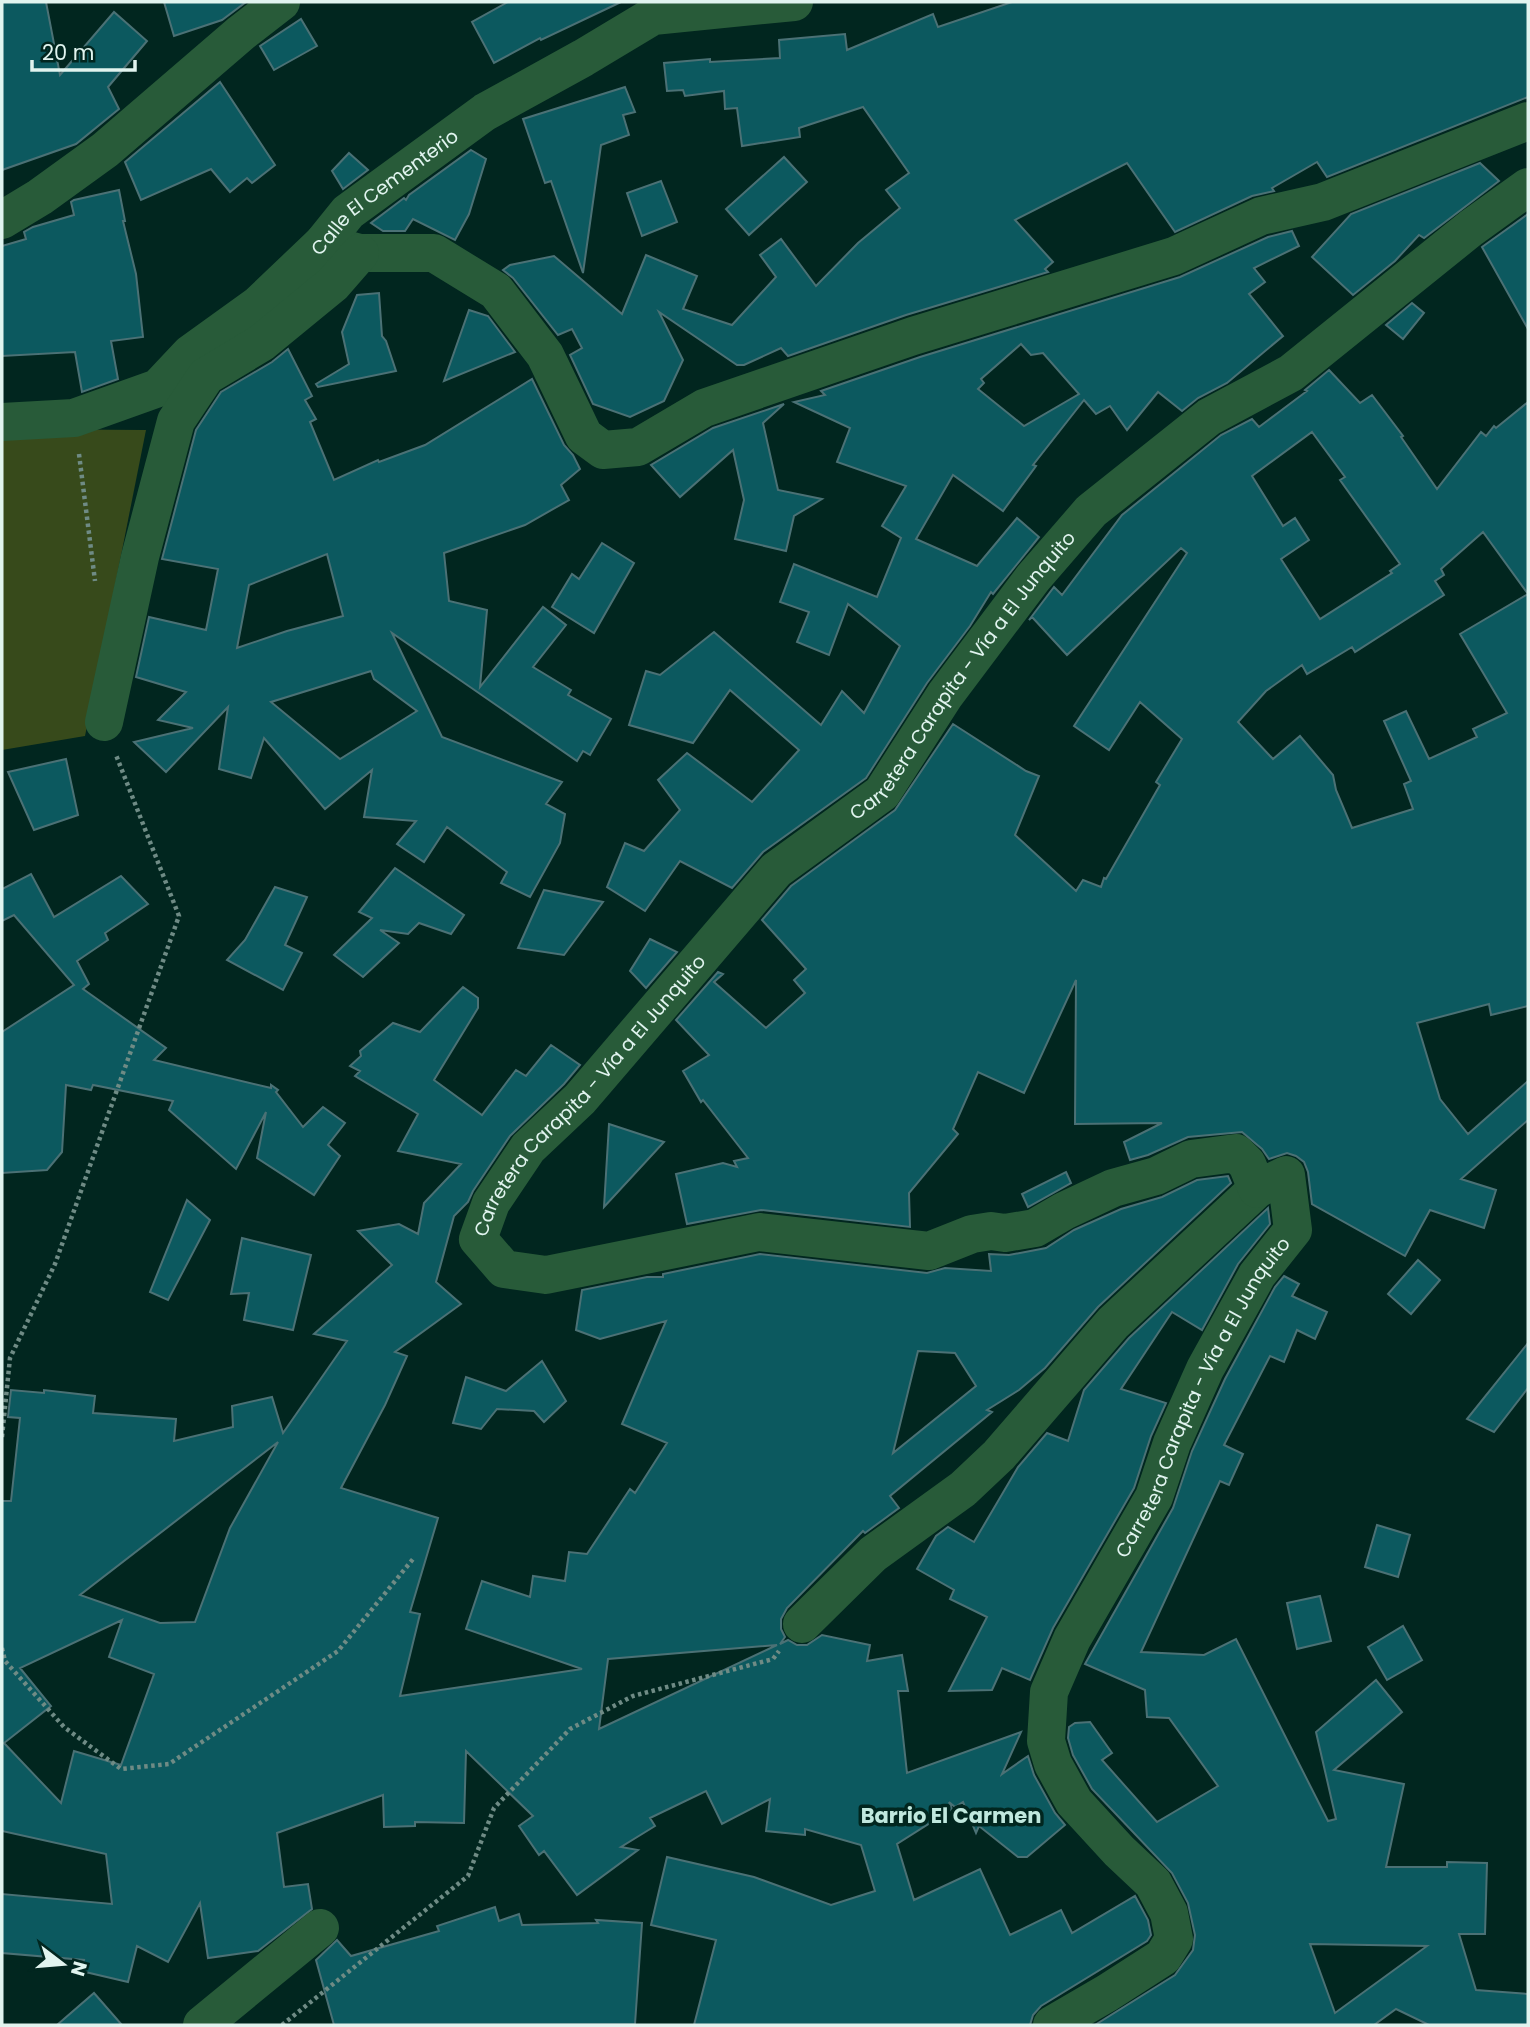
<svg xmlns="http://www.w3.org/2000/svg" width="1530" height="2027" viewBox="0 0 1530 2027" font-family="Poppins,sans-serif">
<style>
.green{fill:#374a1b}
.building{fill:#0c595f;stroke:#4b7175;stroke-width:2;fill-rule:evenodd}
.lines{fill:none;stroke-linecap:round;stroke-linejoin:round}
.path{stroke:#6f8b85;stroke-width:4.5;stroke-dasharray:3.5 3.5;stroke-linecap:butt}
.minor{stroke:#285b39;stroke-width:38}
.labels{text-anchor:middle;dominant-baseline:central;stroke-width:7;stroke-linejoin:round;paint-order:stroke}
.street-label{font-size:19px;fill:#e1f4ef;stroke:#01261f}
.neighbourhood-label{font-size:21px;font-weight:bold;fill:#c0e8de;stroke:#01261f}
</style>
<rect width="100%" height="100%" fill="#01261f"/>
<polygon class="green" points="2,429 146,430 85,736 2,750"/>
<g class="building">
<polygon points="2,2 46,2 60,75 114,12 147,41 108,87 119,109 76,144 2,170"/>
<polygon points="164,2 246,2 222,20 174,36"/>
<polygon points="508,2 621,2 541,40 540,38 494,63 472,22"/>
<polygon points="1012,2 1528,2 1528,97 1327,177 1317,162 1272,188 1274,191 1252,196 1175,232 1127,163 1015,220 1053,262 1045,269 1048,272 906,315 788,356 781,348 744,365 737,365 659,312 683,360 664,401 630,417 593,404 570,355 582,348 572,329 558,335 513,278 503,270 510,265 554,256 622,314 646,255 697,276 683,309 732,325 776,277 760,255 781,239 816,286 858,243 900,208 886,190 909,173 863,107 799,128 800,137 742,146 737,108 725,109 724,91 685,96 683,90 667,91 664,63 710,59 710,62 780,58 779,40 845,34 847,50 933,14 938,27"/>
<polygon points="301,19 317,46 274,70 260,46"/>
<polygon points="220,82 275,165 252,183 247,178 230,192 211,169 141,200 125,162"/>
<polygon points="625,87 635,112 623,115 629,135 601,145 583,273 551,181 545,183 523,119"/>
<polygon points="471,150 486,159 469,214 455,240 413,219 405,231 383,231 371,223 404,198 406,200 409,195"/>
<polygon points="349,153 368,170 343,189 332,171"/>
<polygon points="784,157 807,182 749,235 726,209"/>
<polygon points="1480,163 1499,181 1424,238 1419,235 1395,261 1353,295 1312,257 1351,214"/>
<polygon points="661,181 677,222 642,236 627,193"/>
<polygon points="119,190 125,221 123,221 136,274 143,337 111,341 118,379 82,392 75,352 2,356 2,246 26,239 24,232 33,227 74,215 71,202 74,200"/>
<polygon points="1528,214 1528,329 1482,247"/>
<path d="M1292,231L1299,246L1254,268L1265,282L1249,294L1283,336L1227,383L1198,398L1182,411L1158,392L1127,430L1110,406L1096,414L1084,400L1033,465L1036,466L1003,511L953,475L916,539L977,566L1017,518L1039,537L993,594L991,592L970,626L927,683L866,778L763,852L732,888L680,861L645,911L607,887L625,843L644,851L680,810L658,780L687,753L752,802L799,750L730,690L693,743L629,725L646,671L660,675L714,632L821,725L842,691L864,713L900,646L848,604L829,655L797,642L809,612L780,602L794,564L877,597L901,538L882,526L906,486L837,462L850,428L794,402L825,395L821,391L920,357L1180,277L1268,237ZM1021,344L1031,355L1043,353L1079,394L1024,426L978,389L984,383L981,379Z"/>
<polygon points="379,293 382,336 386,341 396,371 318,387 316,384 349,364 342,332 357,295"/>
<polygon points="1412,303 1424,313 1403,339 1386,325"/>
<polygon points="469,310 488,316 515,352 444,381"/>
<path d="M288,349L312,396L305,400L316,419L310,422L334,480L378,460L379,462L425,445L532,379L564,445L573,455L580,469L561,485L569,500L525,525L444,553L449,601L487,610L480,687L543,607L566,625L533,667L571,690L568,695L611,719L590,755L583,751L577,761L392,633L442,737L562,782L546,804L565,814L560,843L530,897L501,883L507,872L447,827L424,862L397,844L416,821L364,817L372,770L325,809L264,738L251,778L219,769L228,707L166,772L134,742L193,728L158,720L186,692L136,677L149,617L206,630L218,569L162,559L196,430L221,392L272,362ZM327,554L343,616L287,631L237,648L249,585ZM371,671L374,679L417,711L340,759L271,702Z"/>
<path d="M1329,370L1360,403L1372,395L1403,436L1401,437L1437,489L1481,432L1486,436L1494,426L1496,428L1528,402V1006L1491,1015L1489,1004L1417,1023L1440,1099L1468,1134L1528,1081V1120L1461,1179L1496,1190L1484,1228L1430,1210L1405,1256L1312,1204L1308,1172L1304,1162L1296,1156L1287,1153L1269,1159L1262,1149L1242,1132L1188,1137L1148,1155L1130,1160L1124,1142L1162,1123L1075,1124L1076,980L1024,1093L978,1072L953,1129L958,1134L909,1193L910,1227L761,1210L687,1224L676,1174L723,1163L737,1167L734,1161L748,1158L703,1100L701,1102L683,1071L709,1055L676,1020L718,972L723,974L714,982L766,1028L805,993L794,980L806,969L762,920L791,886L895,810L953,724L1026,771L1039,776L1015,835L1076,891L1083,880L1101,887L1104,878L1106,879L1160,785L1156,782L1182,739L1140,702L1109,750L1074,726L1187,553L1181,548L1067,655L1032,617L1029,620L1054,587L1062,595L1122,515L1221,435L1252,419L1259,427L1307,391L1305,390ZM1312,432L1345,477L1340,480L1400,564L1390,571L1392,573L1320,619L1281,559L1309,540L1295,518L1283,526L1252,476ZM1483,532L1528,594L1460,634L1507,713L1473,729L1477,737L1429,759L1406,711L1384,721L1411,781L1404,784L1413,809L1352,828L1336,790L1333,775L1300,736L1273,759L1238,722L1266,691L1302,665L1307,674L1352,647L1355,652L1444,595L1435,581L1444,575L1441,569Z"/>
<polygon points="784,404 763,423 778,490 822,499 794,516 786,551 735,539 744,500 733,450 680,497 651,465 713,428"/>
<polygon points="602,543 634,563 594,633 552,607 572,574 579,579"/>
<polygon points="66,759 78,815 34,830 8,772"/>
<polygon points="395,868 464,915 451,934 419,923 408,934 380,930 399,943 363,977 334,955 372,918 359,912"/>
<polygon points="31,874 54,917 121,876 148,904 105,933 108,940 77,961 89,984 83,989 166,1048 154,1060 271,1088 271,1085 278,1090 276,1092 303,1127 323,1107 345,1123 328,1145 340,1156 314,1195 257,1158 266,1112 236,1169 169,1110 173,1101 93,1085 91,1090 66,1085 62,1152 47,1170 2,1173 2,1032 74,985 14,915 2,921 2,889"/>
<polygon points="275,887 307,897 285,945 302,953 283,990 227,960 245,940"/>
<polygon points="544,890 603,902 564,955 518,948"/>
<polygon points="650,939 677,952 646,988 630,971"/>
<path d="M463,987L478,998V1008L434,1080L482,1115L516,1070L526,1076L551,1045L580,1065L564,1084L510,1136L473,1191L468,1202L454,1216L436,1282L461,1304L395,1352L407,1356L385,1405L341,1488L438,1518L410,1612L420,1614L400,1696L582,1669L466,1629L482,1581L530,1597L533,1576L565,1581L569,1552L587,1554L630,1489L635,1493L667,1443L622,1424L666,1321L600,1339L576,1330L582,1290L647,1277H663V1274L760,1254L927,1273L945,1268L991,1271L989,1254L1009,1255L1046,1248L1074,1230L1121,1209L1162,1197L1197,1180L1228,1176L1231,1183L1098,1307L1045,1368L1019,1390L987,1410L992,1412L890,1496L899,1508L865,1533L863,1531L787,1608L781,1619V1629L785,1637L780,1644L788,1640L797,1645H807L822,1635L870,1645L867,1661L902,1655L908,1691H898L907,1773L1021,1732L1002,1774L1028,1756L1034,1775L1055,1813L1065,1825L1027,1857H1018L979,1826L976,1833L963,1802L955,1807L949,1802L952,1809L897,1844L914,1900L980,1869L1010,1935L1061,1910L1072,1933L1135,1896L1148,1920L1151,1935L1147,1941L1041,2006L1033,2015L1030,2025H694L716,1940L651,1925L667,1857L754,1877L831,1905L875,1891L861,1845L805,1829V1835L766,1831L770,1799L722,1824L706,1791L650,1818L655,1826L621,1847L638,1850L577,1895L544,1851L539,1855L519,1826L533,1816L466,1751L464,1823L415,1822V1826L384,1827L383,1795L277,1833L284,1887L308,1884L312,1909L258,1951L208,1958L200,1903L168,1962L137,1946L128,1982L81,1971L84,1960L2,1953V1894L112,1904L106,1854L2,1831V1501H11L20,1418L8,1417L11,1390L44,1393V1390L95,1396L93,1413L176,1419L174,1441L233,1427L232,1406L272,1397L283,1433L347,1341L314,1334L392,1265L358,1231L399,1224L418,1234L424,1203L461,1164L398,1151L418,1114L355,1076L360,1071L350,1066L361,1056L360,1051L393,1023L420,1032ZM918,1351L955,1353L976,1386L893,1453ZM278,1442L230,1528L195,1622L160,1623L80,1595ZM122,1620L109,1657L154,1674L121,1765L74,1751L61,1803L4,1743L51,1706L20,1668ZM777,1645L599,1729L608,1659Z"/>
<polygon points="609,1124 664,1142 604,1207"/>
<polygon points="1066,1172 1071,1183 1028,1207 1022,1194"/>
<polygon points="187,1200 210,1220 168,1300 150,1292"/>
<polygon points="1268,1208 1270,1224 1238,1264 1202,1330 1172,1312 1121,1389 1166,1403 1151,1436 1134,1488 1053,1628 1030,1680 1002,1668 992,1690 949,1691 987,1617 950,1599 954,1590 917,1569 936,1536 948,1527 974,1542 1018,1467 1047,1433 1068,1441 1084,1390 1129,1338"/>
<polygon points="242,1238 311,1255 293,1330 244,1320 249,1293 231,1294"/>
<polygon points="1418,1260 1440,1280 1411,1314 1388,1294"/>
<path d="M1284,1276L1299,1284L1292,1296L1327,1312L1315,1339L1297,1330L1284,1362L1270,1356L1224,1445L1243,1454L1229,1485L1220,1481L1141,1652L1204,1655L1236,1639L1328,1821L1336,1819L1316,1732L1376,1680L1402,1712L1334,1770L1404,1784L1386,1867H1447V1862L1487,1863L1485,1934H1459L1476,1990L1528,1994V2025H1429L1396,2009L1374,2025H1095L1175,1975L1193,1950L1195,1935L1188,1903L1172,1873L1092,1789L1073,1755L1068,1738L1069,1727L1075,1723L1090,1722L1112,1753L1102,1760L1157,1822L1218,1786L1169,1718L1147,1717L1145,1690L1085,1664L1173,1508L1192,1451L1225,1379L1275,1287ZM1310,1944L1427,1946L1335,2013Z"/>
<polygon points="1528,1343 1528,1388 1494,1432 1467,1419"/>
<polygon points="542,1361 566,1401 544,1422 534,1411 497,1409 481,1429 453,1423 466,1377 506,1391"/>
<polygon points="1377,1525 1410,1535 1398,1577 1365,1567"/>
<polygon points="1320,1596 1331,1641 1297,1649 1287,1603"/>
<polygon points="1403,1626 1422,1660 1387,1680 1368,1647"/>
<polygon points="495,1907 499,1921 519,1914 522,1925 598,1923 596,1920 642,1923 635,2024 334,2025 316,1960 337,1940 351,1956 439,1931 437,1926"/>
<polygon points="94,1993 122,2025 57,2025"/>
</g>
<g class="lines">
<g class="path">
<polyline points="79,454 95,581"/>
<polyline points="2,1437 10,1358 55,1264 179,916 116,755"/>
<polyline points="2,1648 5,1661 64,1727 121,1769 169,1764 338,1651 413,1559"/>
<polyline points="282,2025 468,1876 494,1808 570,1729 633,1696 773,1659 779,1651"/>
</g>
<g class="minor">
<polyline points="2,220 40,197 105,150 241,33 281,2"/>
<polyline points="323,243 360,253 434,253 496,291 545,355 584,436 603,450 638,447 704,408 913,336 1174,256 1261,216 1323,202 1528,121"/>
<path id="s1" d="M2,422L74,418L158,388L190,354L258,305L323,243L348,212L485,112L583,58L653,16L794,2"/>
<polyline points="104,722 140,557 176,421 206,376 261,343 333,284 360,253"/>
<polyline points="802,1624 873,1554 963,1489 999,1455 1113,1323 1257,1189"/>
<polyline points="202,2025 320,1928"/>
<path id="s2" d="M1052,2025L1107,1993L1163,1957L1174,1939L1169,1913L1153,1883L1119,1851L1074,1802L1053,1764L1046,1741L1049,1692L1072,1639L1154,1497L1172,1443L1205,1369L1257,1275L1293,1230L1286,1175L1257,1189L1247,1164L1236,1153L1191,1159L1156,1176L1113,1188L1064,1211L1035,1228L1005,1233L991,1231L972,1234L929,1251L759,1232L546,1275L504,1269L478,1239L491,1203L528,1148L580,1099L776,870L882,793L945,695L1033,578L1091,511L1209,417L1291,373L1471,228L1528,187"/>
</g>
</g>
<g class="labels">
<g class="street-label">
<text stroke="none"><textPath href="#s1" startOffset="462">Calle El Cementerio</textPath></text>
<text stroke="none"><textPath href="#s2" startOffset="2644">Carretera Carapita - Vía a El Junquito</textPath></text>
<text stroke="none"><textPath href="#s2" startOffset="2077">Carretera Carapita - Vía a El Junquito</textPath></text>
<text stroke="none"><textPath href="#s2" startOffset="775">Carretera Carapita - Vía a El Junquito</textPath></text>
</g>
<g class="neighbourhood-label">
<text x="951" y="1815">Barrio El Carmen</text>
</g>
</g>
<rect width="1530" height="2027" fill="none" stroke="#e1f4ef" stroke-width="7"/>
<g transform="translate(63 1964) rotate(106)" stroke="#01261f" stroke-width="5" paint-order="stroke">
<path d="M0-5L12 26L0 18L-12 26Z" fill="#e1f4ef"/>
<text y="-10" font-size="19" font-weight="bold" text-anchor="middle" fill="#e1f4ef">N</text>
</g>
<path d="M32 60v10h103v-10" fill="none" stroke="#e1f4ef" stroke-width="3.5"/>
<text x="42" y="60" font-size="21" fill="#e1f4ef" stroke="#01261f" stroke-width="5" paint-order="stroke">20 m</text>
</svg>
